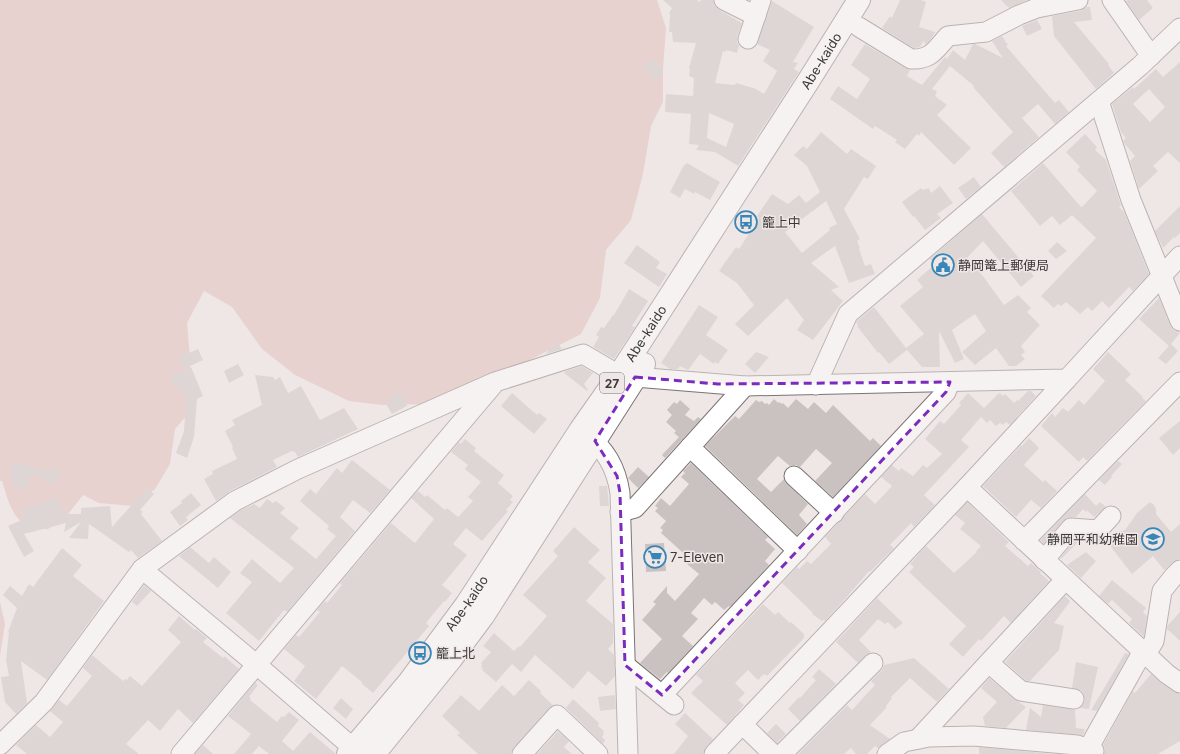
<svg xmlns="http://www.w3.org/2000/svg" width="1180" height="754" viewBox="0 0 1180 754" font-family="Inter,'Noto Sans JP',sans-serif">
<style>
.green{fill:#ddb9b6}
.building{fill:#cac2c1;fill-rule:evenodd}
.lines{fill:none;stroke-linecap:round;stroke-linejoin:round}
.minor-casing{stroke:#7b7473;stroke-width:21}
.major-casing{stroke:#7b7473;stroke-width:24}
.minor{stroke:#fff;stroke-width:19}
.major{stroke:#fff;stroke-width:22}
.marked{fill:none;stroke:#7b2cbf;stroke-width:3;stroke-dasharray:8 5;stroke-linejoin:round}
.labels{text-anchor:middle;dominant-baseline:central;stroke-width:3;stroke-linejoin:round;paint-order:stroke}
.shield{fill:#efe7e6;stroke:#726d6c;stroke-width:1}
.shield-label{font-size:12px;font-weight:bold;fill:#3c3938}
.street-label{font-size:13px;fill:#3c3938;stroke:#efe7e6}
.poi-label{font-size:13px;fill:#3c3938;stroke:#efe7e6;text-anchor:start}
</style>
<rect width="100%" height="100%" fill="#efe7e6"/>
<g class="green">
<path d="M0,0H657L666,28L663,69V102L651,126L643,174L631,220L606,250L600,298L581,334L498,376L459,387L433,404L382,405L349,401L295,375L262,349L232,307L204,291L187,323L190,358L189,413L175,429L170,464L155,489L133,506L99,503L83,495L65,518L48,529C43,529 37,529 32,528C12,521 8,500 2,481H0Z"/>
<polygon points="0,602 5,624 0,656"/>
</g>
<g class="building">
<path d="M663,0H697L700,2L701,0H713L715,6L719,10L742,23L737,36V42L739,46L737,53L726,50V52L723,51L715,83L735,85L736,83L756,89L764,94L777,71L763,61L770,50L757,44L772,1L814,27L793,62L798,63L794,69L799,72L738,166L715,152L696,150L699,145L689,144L691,114L665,112L666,94L693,96L694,78L689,76L690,69L689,68L696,43L673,42L672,32H669L670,15L669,13L672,8ZM709,113L734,124L726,147L707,138Z"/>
<polygon points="900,0 921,0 926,2 919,27 935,32 933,36 928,42 926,44 923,41 920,47 914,48 882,28 890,16 892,18"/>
<polygon points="1001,0 1027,0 1009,8"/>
<polygon points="1128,0 1147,0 1153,8 1139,20 1126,1"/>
<polygon points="1086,7 1090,7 1092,20 1074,22 1109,64 1108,65 1114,73 1096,89 1054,36 1052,16 1080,11"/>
<polygon points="1037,20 1042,29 1027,36 1022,26"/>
<polygon points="1002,36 1008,45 1006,46 1055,103 1059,100 1069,112 1055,124 1038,104 1022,118 1039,137 1004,167 991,153 1013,132 973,87 974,86 950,66 932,89 937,91 935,96 947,105 937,115 971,148 954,165 921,132 919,136 917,134 905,149 895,142 897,140 875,126 873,129 830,99 838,86 857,99 870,79 851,65 865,44 905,68 910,70 907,76 922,85 945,57 947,59 953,50 965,60 973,44 975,44 1003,58 992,41"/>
<polygon points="656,59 663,71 661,73 662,75 654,80 643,66"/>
<path d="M1180,62V163L1168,152L1153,166L1158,171L1139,189L1130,161L1135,156L1124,143L1123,141L1126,138L1121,132L1112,104L1133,87L1134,89L1156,69L1163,77ZM1149,89L1165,107L1150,122L1133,104Z"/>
<path d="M821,132L847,154L851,149L876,166L868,179L864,177L844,209L860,239L857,241L860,248L859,249L865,266L871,264L875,274L849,283L835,246L811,263L839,287L831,290L843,301L813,340L797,330L804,320L787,298L748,336L735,324L754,305L737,283L719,271L736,247L739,249L759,218L757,216L772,194L788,204L799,195L806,203L820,192L807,166L794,155L803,146L807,149ZM826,201L837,224L829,228L830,230L802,253L785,232Z"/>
<polygon points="1085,134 1097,147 1095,150 1106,160 1121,205 1119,207 1124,212 1149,274 1133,291 1129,287 1109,308 1102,301 1092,311 1088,307 1080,314 1066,302 1061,306 1058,304 1054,308 1041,296 1096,238 1072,215 1060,225 1052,216 1040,226 1011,191 1043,163 1081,207 1083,206 1097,191 1077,170 1080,167 1066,152"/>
<polygon points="687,163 720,182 710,200 695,192 694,194 685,189 680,198 670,192 684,165 685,165"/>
<polygon points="974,177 981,187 966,199 958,188"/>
<polygon points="940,186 953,203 937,214 941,218 925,230 914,216 913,217 902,202 921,188 922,190 929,188 931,193"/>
<polygon points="1180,206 1180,233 1175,238 1174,237 1163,248 1155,231"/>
<polygon points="982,214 1034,276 1021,287 983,241 967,258 983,276 1004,305 1018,295 1031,308 1027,312 1040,325 1021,346 1025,352 1021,355 1025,359 1016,366 1009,366 996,348 975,365 962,352 986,331 975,314 952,330 964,359 955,363 939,331 940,367 922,367 907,350 889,364 879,352 878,353 857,326 858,325 856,322 857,321 874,307 906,348 924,334 900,306 923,287 917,280 935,264 930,259"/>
<polygon points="1057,242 1067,251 1056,259 1048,251"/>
<polygon points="637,245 660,262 656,268 667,274 659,287 624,263"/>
<polygon points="629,289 648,301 632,326 635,327 614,359 593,347 599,337 596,335 601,327 604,328 613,315 614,315"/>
<polygon points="1159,298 1170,325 1174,330 1180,333 1171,344 1178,351 1166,364 1158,358 1169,346 1139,319"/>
<polygon points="699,305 718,317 706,335 728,350 718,364 715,362 714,364 700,354 688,370 680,366 678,369 670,369 661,363"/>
<polygon points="558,343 562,349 546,354 548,351 547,349"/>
<polygon points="198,349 203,360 184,369 180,357"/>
<polygon points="756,352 769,357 755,373 745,364"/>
<polygon points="1108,352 1131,374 1125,380 1143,397 1142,398 1146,401 1087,461 1083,457 1079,462 1041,426 1052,413 1055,417 1063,408 1068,412 1079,400 1084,405 1105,381 1093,369"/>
<polygon points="238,364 244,375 229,383 224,371"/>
<polygon points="582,366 593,373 584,384 588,390 587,391 564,373 566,371"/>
<polygon points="191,367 203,396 197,399 194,437 187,458 176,453 184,431 186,402 180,386 176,388 171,376"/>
<polygon points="255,375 273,377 275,380 280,377 288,393 301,386 320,420 344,408 358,429 298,457 295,452 292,451 273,460 277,467 230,491 216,501 204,479 213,474 212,471 237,459 232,448 233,447 225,431 235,425 232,420 262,405"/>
<polygon points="1028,391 1031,391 1036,396 1010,425 1006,422 1003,425 1000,423 996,426 990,420 987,423 981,417 961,440 969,447 924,495 935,505 914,527 911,523 890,545 894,548 870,572 869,571 846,598 825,621 824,620 822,621 812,614 813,613 782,583 797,567 799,569 807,561 811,564 831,544 825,537 865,494 875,504 877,502 892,486 881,477 892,465 899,471 901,468 913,476 923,465 927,468 942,454 925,439 940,421 944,424 961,405 959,403 968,393 984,408 999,393 1003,396 1005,394 1014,403 1017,400 1018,401"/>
<polygon points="399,392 407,406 392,414 386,404 391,401 389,397"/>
<polygon points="512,393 537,415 539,413 547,419 534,434 501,406"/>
<polygon points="774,399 778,403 779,402 782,404 783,403 788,408 796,399 808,409 814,402 826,413 833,405 870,441 873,438 881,446 833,497 815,481 832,463 816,449 800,467 796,465 790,466 778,456 757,479 771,492 784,479 787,484 808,504 799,515 807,524 797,535 705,446 735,416 739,419 756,400 759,402 762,401 765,404 767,403 769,405"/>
<polygon points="680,400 690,409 685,415 694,421 698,417 701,419 665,458 662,455 679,437 674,433 676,431 666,422 672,415 667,410 674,402 677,404"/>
<polygon points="1180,421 1180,448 1173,455 1159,438"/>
<polygon points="1029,438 1039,448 1024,465 1043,482 1045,480 1057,491 1041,508 1031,500 1016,517 983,486 1021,445 1022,446"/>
<polygon points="465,439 476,448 474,451 504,475 498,483 513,496 510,500 513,502 506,510 508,511 482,541 466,528 453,544 467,555 442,585 452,593 445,602 444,601 426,623 429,626 373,693 361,683 362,682 342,666 316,699 294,681 305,666 284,649 296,635 299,637 320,612 317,610 325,601 327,603 342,585 340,583 391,523 415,543 434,519 411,498 418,491 425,497 427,495 445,510 447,508 458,517 473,501 468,497 481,482 465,469 468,465 451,452 459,442 461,444"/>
<polygon points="352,460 390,490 370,513 353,500 340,517 355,531 287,612 284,610 259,641 226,613 252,582 240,573 252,559 280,583 294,568 230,518 241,510 254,504 260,508 267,499 273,503 276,501 285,508 280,513 299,528 290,538 316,559 336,536 327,529 329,526 300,501 310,489 316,494 337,468 342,473"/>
<polygon points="1118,461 1122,464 1111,476 1112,477 1105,485 1099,480"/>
<polygon points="13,462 49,471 52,466 62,471 55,485 31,473 27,490 14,487 10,472"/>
<polygon points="691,463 768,537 765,540 775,549 765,561 769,565 730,607 729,606 724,610 715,602 712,605 704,598 691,613 698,619 682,636 693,646 668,673 667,672 660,679 640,663 662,639 642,620 656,604 653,602 667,586 667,593 675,601 699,574 687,564 691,560 661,533 663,530 660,528 666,521 655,511 658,508 655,506 661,498 670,506 689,484 681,477 685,473 683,471"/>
<polygon points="638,467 649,477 638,488 628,478"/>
<polygon points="599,486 607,486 609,506 600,506"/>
<polygon points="147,488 154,494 140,510 143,512 141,514 162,541 138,558 131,550 129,552 89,524 88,539 69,538 81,522 64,532 66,523 24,534 34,551 24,557 8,526 24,519 21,509 57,498 63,514 81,514 81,508 110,506 112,527"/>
<polygon points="191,493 201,505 186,517 188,520 180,526 170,512 182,503 181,501"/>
<polygon points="1085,494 1096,506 1100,502 1106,507 1094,517 1087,510 1086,512 1083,509 1076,517 1066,518 1044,544 1040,540"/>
<polygon points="967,502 1009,542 1005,546 1028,566 1031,563 1041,572 1040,573 1049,581 1011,623 1004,616 981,641 979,639 963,657 949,644 966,626 909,572 914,567 910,564 926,546 954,573 977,552 976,551 981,546 960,529 965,523 955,515"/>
<polygon points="1150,502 1154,505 1156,509 1156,514 1171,532 1180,524 1180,559 1173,562 1164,570 1153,556 1132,574 1111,547 1110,538 1112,534 1117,532 1125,530 1137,513"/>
<polygon points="574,527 600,550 588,562 606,578 586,601 613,624 613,643 608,649 614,655 615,676 606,686 588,671 573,689 535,655 521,672 512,664 496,682 482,670 483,669 481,667 482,665 481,663 491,652 483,646 494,633 514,651 519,646 520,647 547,616 523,595 558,556 553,551"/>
<polygon points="1076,539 1080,540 1061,559 1060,558"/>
<polygon points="664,543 666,571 646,572 645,544"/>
<polygon points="190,547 209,563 214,557 231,572 218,588 179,556"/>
<polygon points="62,548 82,565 73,576 104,601 47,680 21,661 27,703 16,714 5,702 1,677 9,676 6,660 9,632 8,632 17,608 3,595 10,586 22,596 29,584 33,587"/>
<polygon points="1086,552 1096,561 1081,578 1067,565"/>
<polygon points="1112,580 1146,608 1143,612 1147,616 1144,637 1129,623 1132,619 1112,600 1108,604 1099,596"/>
<polygon points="144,585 151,591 137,606 132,602"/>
<polygon points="1065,596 1070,601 1069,603 1054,623 1064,626 1059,650 1030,681 1026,681 1005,662"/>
<polygon points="877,598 903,623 895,629 888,622 885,624 878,619 859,640 871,652 866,655 858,663 836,642"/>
<polygon points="763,604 775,615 778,612 790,623 791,622 804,634 804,638 767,676 764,674 758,680 748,670 735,683 745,693 738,700 744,705 727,725 691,693 703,681 696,675"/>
<polygon points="1180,612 1180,641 1167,629 1168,625"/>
<polygon points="179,616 195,630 196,629 207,638 203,642 223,658 224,656 239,669 193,723 178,709 160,731 148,720 126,744 139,754 27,754 16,745 36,725 50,737 63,722 50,711 59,700 67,706 92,676 83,668 92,655 123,681 125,679 127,680 130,676 142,686 181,642 168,630"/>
<polygon points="1125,653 1129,654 1097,711 1091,710"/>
<polygon points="914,658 949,689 937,702 910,678 891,697 892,698 886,706 887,707 870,725 890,739 878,748 875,746 867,754 856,754 851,748 844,754 798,754 847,705 852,710 875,685 871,681 881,671 884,665"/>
<polygon points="1076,662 1098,667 1089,709 1080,708 1085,701 1084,695 1081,690 1072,688"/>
<polygon points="819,669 836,684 800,721 788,709 799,697 800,698 816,680 812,677"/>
<polygon points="1151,674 1161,683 1174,692 1180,694 1180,741 1158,754 1104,754 1105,749 1103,745 1133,691 1135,693"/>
<polygon points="989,678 1014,699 1026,707 1006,728 985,726 983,717 997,702 981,688"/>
<polygon points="529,680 541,691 540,693 553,705 549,708 514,747 511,754 478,754 457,735 460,733 442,716 461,695 479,711 502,685 514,696"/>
<polygon points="255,683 258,685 249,697 251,698 250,700 277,722 282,716 284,717 289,712 299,720 282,741 293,751 310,732 336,754 269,754 259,746 252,754 234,754 251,734 228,716"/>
<polygon points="615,695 616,709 600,711 598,697"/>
<polygon points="341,698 353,709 346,719 333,708"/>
<polygon points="573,699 599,723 598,726 604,731 603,733 604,734 602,737 605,740 603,744 566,708"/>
<polygon points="1043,705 1075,710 1076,728 1085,729 1083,735 1026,730 1030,708 1041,717"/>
<polygon points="685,713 713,739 706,747 703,754 674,754 688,736 675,724"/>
<polygon points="776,724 786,734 777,743 767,733"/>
<polygon points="558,731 569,741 564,747 572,754 537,754"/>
<polygon points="203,745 213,754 195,754"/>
<polygon points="979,747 1054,754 979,754"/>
</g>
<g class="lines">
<g class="minor-casing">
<g id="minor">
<polyline points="724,0 756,16"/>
<polyline points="1112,0 1151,56"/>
<path d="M859,27L911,59C931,60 935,50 948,36L986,32L1019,15L1037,8L1078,0"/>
<polyline points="748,39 761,0"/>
<polyline points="1099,101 1131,200 1180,321"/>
<polyline points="635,377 745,386 1067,379 1180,256"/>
<polyline points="816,385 848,314 1140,66 1180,28"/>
<path d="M585,432C605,450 616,466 620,493L628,754"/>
<polyline points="690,447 798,551"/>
<polyline points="794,476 834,513"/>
<polyline points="967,487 1167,674 1180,683"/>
<polyline points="620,512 635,508 745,386"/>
<polyline points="1024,541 1180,382"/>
<polyline points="1044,560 1071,528 1098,530 1111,516"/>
<polyline points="142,569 257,665 360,754"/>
<polyline points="1146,654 1154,641 1162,591 1174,576 1180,570"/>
<polyline points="989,663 1021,691 1074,699"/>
<polyline points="625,665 674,705"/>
<polyline points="662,695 946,392 950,382"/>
<polyline points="742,724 773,754"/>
<polyline points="918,739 1065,580"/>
<polyline points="0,745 44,702 142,569 235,501 298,469 495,382 583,354 619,375"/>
<polyline points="1088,749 1143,651"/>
<polyline points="181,754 493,385"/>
<polyline points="522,754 557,715 598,754"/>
<polyline points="714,754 967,487 1067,379"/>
<polyline points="782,754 873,663"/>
<polyline points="887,754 904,742 929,737 974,736 1077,745 1094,751"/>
</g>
</g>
<g class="major-casing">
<g id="major">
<path id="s1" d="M348,754L409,682L466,605L581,429L619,375L809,80L859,0"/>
<polyline points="374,754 451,659 483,616 644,364"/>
</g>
</g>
<use href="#minor" class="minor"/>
<use href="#major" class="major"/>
</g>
<path d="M0 0H1180V754H0ZM635,377L718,384L950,382L946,392L662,695L625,665L620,493L617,476L595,441Z" fill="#efe7e6" fill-opacity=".55" fill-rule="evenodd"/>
<path class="marked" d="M635,377L718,384L950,382L946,392L662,695L625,665L620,493L617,476L595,441Z"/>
<defs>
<g id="bus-ring" transform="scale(1.15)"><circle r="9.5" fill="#efe7e6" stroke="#3885b8" stroke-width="1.5"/><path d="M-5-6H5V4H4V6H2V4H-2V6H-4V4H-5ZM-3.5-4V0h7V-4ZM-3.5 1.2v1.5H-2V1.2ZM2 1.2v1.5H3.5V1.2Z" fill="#3885b8"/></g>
<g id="civic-ring" transform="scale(1.15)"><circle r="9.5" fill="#efe7e6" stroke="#3885b8" stroke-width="1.5"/><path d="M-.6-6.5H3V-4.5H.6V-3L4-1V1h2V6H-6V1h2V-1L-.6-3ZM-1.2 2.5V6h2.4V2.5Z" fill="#3885b8"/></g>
<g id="school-ring" transform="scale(1.15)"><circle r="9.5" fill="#efe7e6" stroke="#3885b8" stroke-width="1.5"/><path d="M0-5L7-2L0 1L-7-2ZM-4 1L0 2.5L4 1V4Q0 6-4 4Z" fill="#3885b8"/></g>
<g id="supermarket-ring" transform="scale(1.15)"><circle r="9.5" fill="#efe7e6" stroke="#3885b8" stroke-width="1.5"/><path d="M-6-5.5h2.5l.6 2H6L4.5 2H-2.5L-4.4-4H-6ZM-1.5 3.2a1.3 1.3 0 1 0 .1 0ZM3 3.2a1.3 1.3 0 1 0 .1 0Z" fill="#3885b8"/></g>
</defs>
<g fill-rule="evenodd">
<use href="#bus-ring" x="746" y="222"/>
<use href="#civic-ring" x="943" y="265"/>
<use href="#school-ring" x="1153" y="539"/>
<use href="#supermarket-ring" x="655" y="557"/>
<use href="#bus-ring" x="420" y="653"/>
</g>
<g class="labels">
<rect class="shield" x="600" y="373" width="24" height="20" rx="3"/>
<g class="shield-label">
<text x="612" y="383">27</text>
</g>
<g class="street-label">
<text stroke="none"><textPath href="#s1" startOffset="840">Abe-kaido</textPath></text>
<text stroke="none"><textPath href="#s1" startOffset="516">Abe-kaido</textPath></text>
<text stroke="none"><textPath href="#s1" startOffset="192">Abe-kaido</textPath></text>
</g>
<g class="poi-label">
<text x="762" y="222">籠上中</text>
<text x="958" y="265">静岡篭上郵便局</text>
<text x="1138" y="539" text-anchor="end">静岡平和幼稚園</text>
<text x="670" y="557">7-Eleven</text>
<text x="436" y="653">籠上北</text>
</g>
</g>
</svg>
